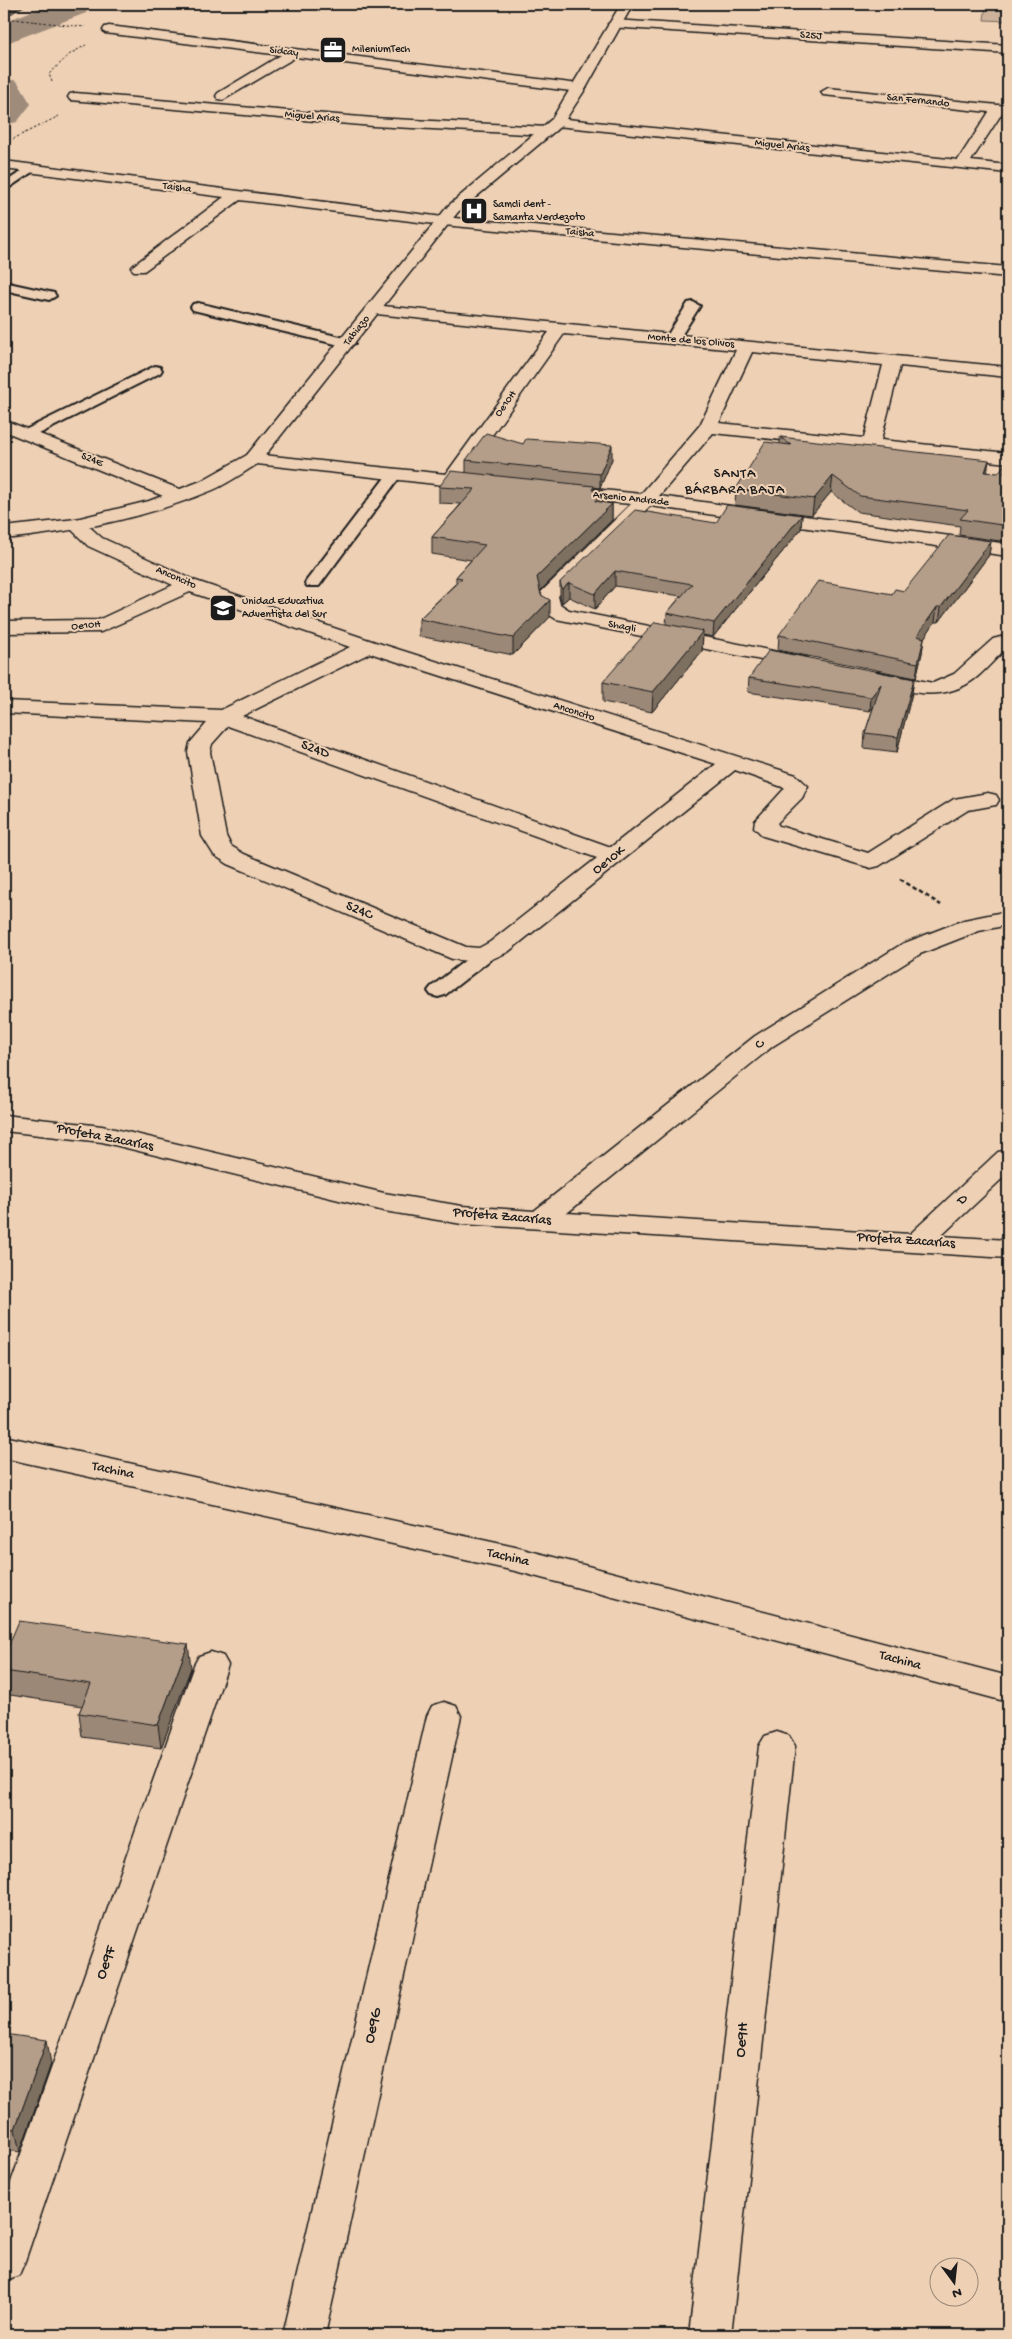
<svg xmlns="http://www.w3.org/2000/svg" width="1012" height="2339" viewBox="0 0 1012 2339" font-family="'Gochi Hand',sans-serif">
<style>
.green{fill:#ccb29b;stroke:#74675c}
.lines{fill:none;stroke-linecap:round;stroke-linejoin:round}
.river{fill:#9e8b7a;fill-rule:evenodd}
.service-casing{stroke:#1c1c1c;stroke-width:4}
.minor-casing{stroke:#1c1c1c;stroke-width:3}
.tertiary-casing{stroke:#1c1c1c;stroke-width:3}
.path-far1{stroke:#1c1c1c;stroke-width:1;stroke-dasharray:2.5 2;stroke-linecap:butt}
.path{stroke:#1c1c1c;stroke-width:2.5;stroke-dasharray:4.5 3;stroke-linecap:butt}
.service{fill:#eed0b4;fill-rule:evenodd}
.minor{fill:#eed0b4;fill-rule:evenodd}
.tertiary{fill:#eed0b4;fill-rule:evenodd}
.wall{fill:#9b8877;stroke:#1c1c1c}
.shaded-wall{fill:#7e6f61;stroke:#1c1c1c}
.building{fill:#b49e8a;stroke:#1c1c1c}
.labels{text-anchor:middle;dominant-baseline:central;stroke-width:4;stroke-linejoin:round;paint-order:stroke}
.far-street-label{font-size:11px;fill:#1c1c1c;stroke:#eed0b4}
.far-poi-label{font-size:11px;fill:#1c1c1c;stroke:#eed0b4;text-anchor:start}
.far-quarter-label{font-size:14px;letter-spacing:1px;fill:#1c1c1c;stroke:#eed0b4}
.street-label{font-size:14px;fill:#1c1c1c;stroke:#eed0b4}
.near-street-label{font-size:16px;fill:#1c1c1c;stroke:#eed0b4}
</style>
<rect width="100%" height="100%" fill="#eed0b4"/>
<filter id="ink" filterUnits="userSpaceOnUse"><feTurbulence type="fractalNoise" baseFrequency=".02" numOctaves="2"/><feDisplacementMap in="SourceGraphic" scale="10" xChannelSelector="R" yChannelSelector="G"/><feConvolveMatrix kernelMatrix="1 2 1 2 8 2 1 2 1" color-interpolation-filters="sRGB"/></filter>
<g filter="url(#ink)">
<polygon class="green" points="986,4 1008,4 1008,21 984,20"/>
<g class="lines">
<g class="river">
<polygon points="50,4 89,4 90,6 86,13 4,44 4,22"/>
<polygon points="4,78 17,81 31,104 17,122 4,125"/>
</g>
<g class="service-casing">
<g id="service">
<polygon points="31,165 37,168 35,170 4,191 4,183"/>
<polygon points="4,282 54,293 56,296 49,300 4,290"/>
<polygon points="693,302 700,306 677,342 672,343 667,342 665,339 688,303"/>
<polygon points="198,303 353,340 355,343 348,347 193,310 191,307 193,304"/>
<polygon points="155,366 160,367 162,370 160,373 33,437 23,437 21,434 23,431"/>
<polygon points="395,470 402,474 319,586 307,586 305,583 307,580 390,471"/>
<polygon points="483,950 490,952 493,956 490,960 445,995 438,997 431,995 428,991 431,987 476,952"/>
</g>
</g>
<g class="minor-casing">
<g id="minor">
<polygon points="614,20 1008,45 1008,53 610,27 608,24"/>
<polygon points="109,26 579,84 586,88 579,92 296,57 223,100 218,99 216,96 218,93 281,55 105,33 103,30 105,27"/>
<polygon points="828,88 1008,106 1008,114 1002,113 971,161 1008,165 1008,173 557,126 550,122 557,118 958,160 989,112 823,95 821,92"/>
<polygon points="75,93 373,118 548,127 555,131 548,135 373,126 70,100 68,97 70,94"/>
<polygon points="4,161 443,217 1008,267 1008,277 443,225 240,200 144,271 134,271 131,268 134,265 224,197 4,169"/>
<path d="M373,305L1008,367V377L900,366L881,440L1008,453V463L713,433L659,496L1008,544V556L650,506L558,596L560,604L569,610L808,658L811,662L808,666L801,668L556,619L543,611L538,595L631,504L565,498L558,496L556,492L558,488L565,486L641,494L700,425L736,350L564,334L463,476L487,479L489,483L487,487L480,489L247,463L244,459L247,455L253,454L446,474L549,332L367,313L365,310L367,307ZM752,352L883,365L864,438L719,423Z"/>
<polygon points="4,420 187,492 189,496 187,500 173,500 4,431"/>
<path d="M76,519L83,521L102,538L196,581L375,642L796,775L808,786L802,798L777,823L779,826L868,853L954,799L988,793L996,795L999,800L996,805L968,810L879,866L871,868L763,836L754,827L755,821L785,788L735,770L508,952L483,963L452,959L228,864L214,855L202,836L188,752L190,743L207,723L4,713V701L221,710L350,647L190,592L101,632L4,633V621L98,620L173,585L88,546L67,525L69,521ZM370,653L716,764L611,847L242,716ZM228,726L597,858L490,942L479,948L466,947L244,854L231,846L226,836L210,752L212,744Z"/>
<path d="M1008,635V647C997,656 988,668 977,677C944,704 908,692 870,682L867,678L870,674L877,672L933,683L954,674L993,639Z"/>
<polygon points="1008,911 1008,925 979,931 920,954 773,1046 567,1213 910,1234 998,1152 1008,1150 1008,1173 941,1236 1008,1240 1008,1258 462,1224 384,1211 102,1142 4,1131 4,1115 102,1126 384,1193 462,1206 534,1211 755,1036 902,944 964,920"/>
<polygon points="4,1436 515,1547 1008,1676 1008,1702 515,1571 4,1458"/>
<polygon points="211,1652 223,1656 228,1665 25,2261 19,2275 4,2281 4,2202 194,1665 199,1656"/>
<polygon points="444,1702 456,1706 461,1716 325,2335 283,2335 427,1716 432,1706"/>
<polygon points="777,1732 789,1736 795,1746 731,2335 689,2335 759,1746 765,1736"/>
</g>
</g>
<g class="tertiary-casing">
<path id="tertiary" d="M621,4H633L586,88L562,125L458,212L259,463C244,472 229,483 213,490C146,518 75,532 4,539V527L76,519L149,501L201,481L247,455L448,206L552,119Z"/>
</g>
<g class="path-far1">
<polyline points="167,9 174,7 174,4"/>
<polyline points="4,18 85,27"/>
<polyline points="52,82 49,74 70,54 86,45"/>
<polyline points="13,139 59,116"/>
</g>
<polyline class="path" points="900,879 941,905"/>
<use href="#service" class="service"/>
<use href="#minor" class="minor"/>
<use href="#tertiary" class="tertiary"/>
</g>
<g class="wall">
<polygon points="780,437 987,472 1008,475 1008,541 1000,541 959,535 960,526 858,512 831,492 812,515 735,505 736,489 780,443"/>
<polygon points="523,444 612,459 600,488 594,487 594,490 603,491 602,502 612,504 612,520 540,590 550,617 513,655 419,636 419,619 456,583 456,577 471,560 432,554 432,537 461,504 439,503 439,487 466,472 466,460"/>
<polygon points="802,515 801,529 713,637 703,635 702,651 652,712 603,702 603,682 666,624 667,613 681,596 615,586 595,609 569,597 562,603 560,597 560,582 716,523"/>
<polygon points="991,541 989,555 939,622 935,622 924,638 922,653 916,678 778,650 779,635 892,594 904,591"/>
<polygon points="749,678 914,679 912,693 897,752 864,748 865,733 874,705 870,711 748,692"/>
<polygon points="4,1656 191,1668 161,1748 82,1737 79,1713 82,1706 4,1694"/>
<polygon points="4,2034 51,2064 20,2152 8,2150 4,2163"/>
</g>
<g class="shaded-wall">
<polygon points="9,4 27,4 4,18 4,7"/>
<polygon points="612,445 612,459 600,488 600,474"/>
<polygon points="989,460 987,475 985,472"/>
<polygon points="833,476 831,492 812,515 814,499"/>
<polygon points="603,491 602,507 595,501"/>
<polygon points="612,504 612,520 537,594 537,577"/>
<polygon points="802,515 801,529 713,637 714,623"/>
<polygon points="991,541 989,555 939,622 941,607"/>
<polygon points="615,571 615,586 595,609 595,594"/>
<polygon points="569,583 569,597 562,603 562,589"/>
<polygon points="550,600 550,617 513,655 513,638"/>
<polygon points="937,607 935,622 924,638 922,653 916,678 918,663 917,636"/>
<polygon points="703,631 702,651 652,712 653,692"/>
<polygon points="914,679 912,693 897,752 898,737"/>
<polygon points="881,684 880,698 870,711 871,697"/>
<polygon points="188,1644 191,1668 161,1748 158,1725"/>
<polygon points="47,2040 51,2064 20,2152 15,2129"/>
<polygon points="4,2129 8,2150 4,2163"/>
</g>
<g class="building">
<polygon points="486,433 523,444 526,439 612,445 600,474 466,460"/>
<polygon points="780,437 989,460 985,472 998,473 1005,464 1004,474 1008,475 1008,525 1002,525 960,519 968,510 860,496 833,476 814,499 736,489 765,442 791,445"/>
<polygon points="451,471 594,486 592,490 603,491 595,501 612,504 537,577 541,595 550,600 513,638 419,619 462,578 456,577 485,545 432,537 475,489 439,487"/>
<polygon points="727,505 802,515 714,623 667,613 692,584 615,571 595,594 569,583 562,589 560,582 635,510 716,523"/>
<polygon points="949,535 991,541 941,607 937,607 917,636 924,638 918,663 779,635 818,581 892,594 895,589 904,591"/>
<polygon points="655,622 703,631 653,692 603,682"/>
<polygon points="769,650 914,679 898,737 865,733 881,684 871,697 749,678"/>
<polygon points="19,1621 188,1644 158,1725 79,1713 91,1684 4,1671 4,1656"/>
<polygon points="4,2034 47,2040 15,2129 4,2127"/>
</g>
</g>
<defs>
<g id="office-square" transform="scale(1.4375)"><rect x="-9" y="-9" width="18" height="18" rx="4" fill="#1c1c1c" stroke="#eed0b4"/><path d="M-6-3h4V-5.5h4V-3h4V5H-6ZM-1-4.5V-3h2v-1.5ZM-6 0V1H6V0Z" fill="#fff"/></g>
<g id="hospital-square" transform="scale(1.4375)"><rect x="-9" y="-9" width="18" height="18" rx="4" fill="#1c1c1c" stroke="#eed0b4"/><path d="M-5-5h3v3.5h4V-5h3V5h-3V1.5h-4V5h-3Z" fill="#fff"/></g>
<g id="school-square" transform="scale(1.4375)"><rect x="-9" y="-9" width="18" height="18" rx="4" fill="#1c1c1c" stroke="#eed0b4"/><path d="M0-5L7-2L0 1L-7-2ZM-4 1L0 2.5L4 1V4Q0 6-4 4Z" fill="#fff"/></g>
</defs>
<g fill-rule="evenodd">
<use href="#office-square" x="333" y="50"/>
<use href="#hospital-square" x="474" y="211"/>
<use href="#school-square" x="223" y="608"/>
</g>
<g class="labels">
<g class="far-street-label">
<text transform="translate(811 36) rotate(4)">S25J</text>
<text transform="translate(284 52) rotate(7)">Sidcay</text>
<text transform="translate(918 101) rotate(6)">San Fernando</text>
<text transform="translate(312 117) rotate(5)">Miguel Arias</text>
<text transform="translate(782 146) rotate(6)">Miguel Arias</text>
<text transform="translate(177 188) rotate(7)">Taisha</text>
<text transform="translate(580 233) rotate(5)">Taisha</text>
<text transform="translate(357 331) rotate(-52)">Tabiazo</text>
<text transform="translate(691 341) rotate(5)">Monte de los Olivos</text>
<text transform="translate(506 404) rotate(-54)">Oe10H</text>
<text transform="translate(92 460) rotate(22)">S24E</text>
<text transform="translate(631 499) rotate(6)">Arsenio Andrade</text>
<text transform="translate(176 578) rotate(23)">Anconcito</text>
<text transform="translate(86 626) rotate(-5)">Oe10H</text>
<text transform="translate(622 627) rotate(11)">Shagli</text>
<text transform="translate(574 712) rotate(18)">Anconcito</text>
</g>
<g class="far-poi-label">
<text x="352" y="50">MileniumTech</text>
<text x="493" y="205">Samcli dent -<tspan x="493" dy="13">Samanta Verdezoto</tspan></text>
<text x="242" y="602">Unidad Educativa<tspan x="242" dy="13">Adventista del Sur</tspan></text>
</g>
<g class="far-quarter-label">
<text x="735" y="474">SANTA<tspan x="735" dy="16">BÁRBARA BAJA</tspan></text>
</g>
<g class="street-label">
<text transform="translate(315 750) rotate(20)">S24D</text>
<text transform="translate(609 861) rotate(-38)">Oe10K</text>
<text transform="translate(359 911) rotate(23)">S24C</text>
<text transform="translate(760 1045) rotate(-37)">C</text>
<text transform="translate(105 1138) rotate(11)">Profeta Zacarías</text>
<text transform="translate(963 1200) rotate(-43)">D</text>
<text transform="translate(502 1217) rotate(5)">Profeta Zacarías</text>
<text transform="translate(906 1241) rotate(4)">Profeta Zacarías</text>
<text transform="translate(113 1471) rotate(12)">Tachina</text>
<text transform="translate(508 1558) rotate(13)">Tachina</text>
<text transform="translate(900 1661) rotate(15)">Tachina</text>
</g>
<g class="near-street-label">
<text transform="translate(107 1963) rotate(-71)">Oe9F</text>
<text transform="translate(374 2026) rotate(-77)">Oe9G</text>
<text transform="translate(743 2040) rotate(-84)">Oe9H</text>
</g>
</g>
<rect width="1012" height="2339" fill="none" stroke="#eed0b4" stroke-width="20"/>
<rect x="10" y="10" width="992" height="2319" fill="none" stroke="#1c1c1c" stroke-width="2" filter="url(#ink)"/>
<g transform="translate(954 2282) rotate(165)"><circle r="24" fill="#eed0b4" stroke="#9a8877"/>
<path d="M0-4L9 19L0 12L-9 19Z" fill="#1c1c1c"/>
<text y="-8" font-size="14" font-weight="bold" text-anchor="middle" fill="#1c1c1c">N</text>
</g>
</svg>
